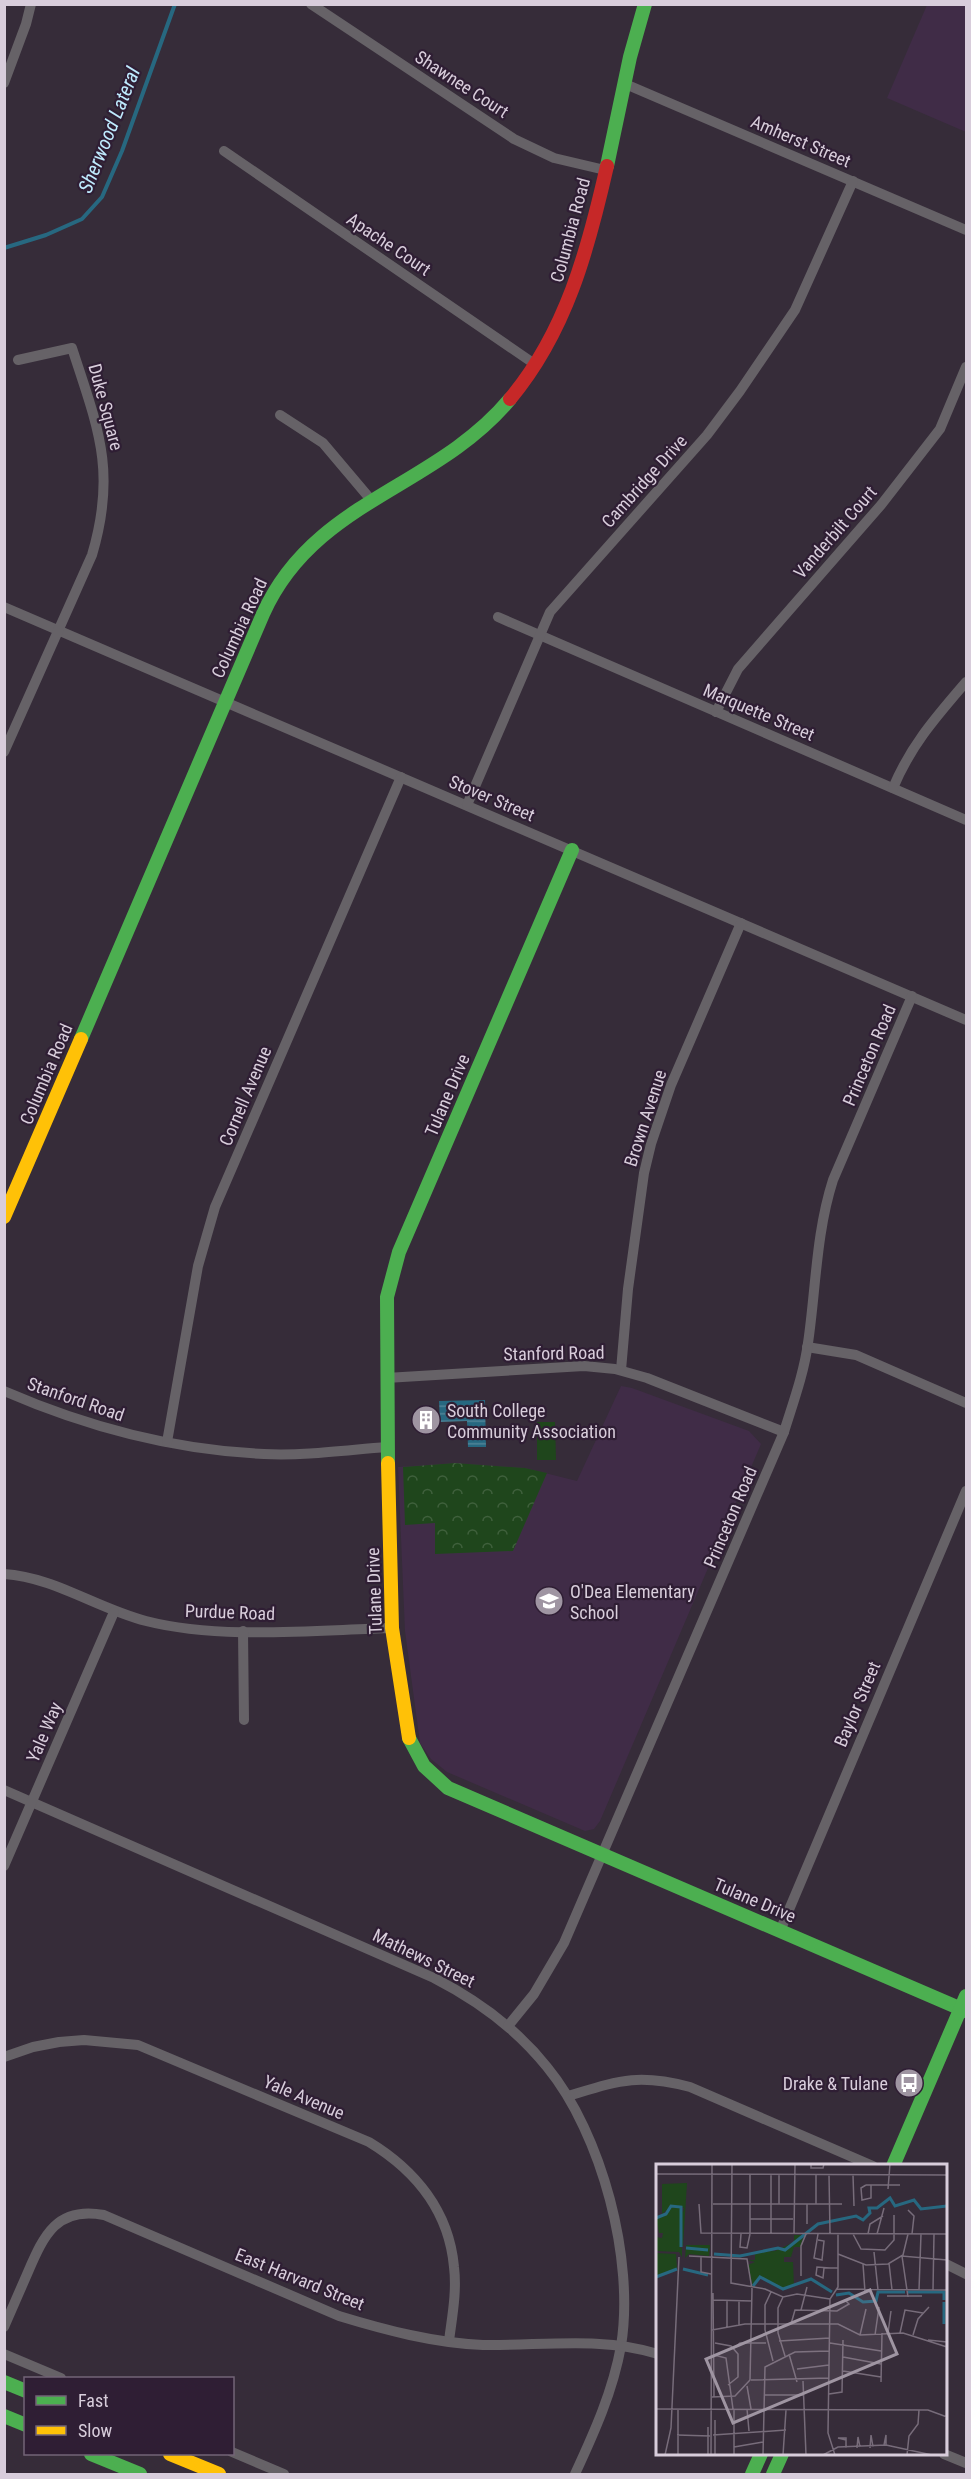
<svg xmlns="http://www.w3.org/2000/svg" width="971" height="2479" viewBox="0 0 971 2479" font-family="'Roboto Condensed',sans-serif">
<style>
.built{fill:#402c47}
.grass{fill:#1f461c}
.park{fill:url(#park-crowns)}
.water{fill:url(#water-rules)}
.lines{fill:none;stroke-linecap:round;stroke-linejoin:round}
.stream{stroke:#276880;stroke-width:4}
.street{stroke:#666267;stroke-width:10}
.fast{stroke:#4caf50;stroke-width:14}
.slow{stroke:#ffc107;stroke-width:14}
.jam{stroke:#c62828;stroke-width:14}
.labels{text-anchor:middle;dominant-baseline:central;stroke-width:4.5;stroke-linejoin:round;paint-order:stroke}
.street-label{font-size:18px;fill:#d8cddb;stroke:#2f1e34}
.poi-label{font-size:18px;fill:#d8cddb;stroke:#2f1e34;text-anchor:start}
.water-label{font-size:20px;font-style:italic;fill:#bfebfe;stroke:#2f1e34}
.inset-river{fill:none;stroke:#276880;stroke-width:3}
.inset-road{fill:none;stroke:#776c7a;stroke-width:1.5}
.view{fill:#9f95a2;fill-opacity:0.15;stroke:#9f95a2;stroke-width:3}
.inset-edge{fill:none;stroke:#d8cddb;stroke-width:3}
</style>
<defs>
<pattern id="park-crowns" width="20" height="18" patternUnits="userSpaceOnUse" patternTransform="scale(1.5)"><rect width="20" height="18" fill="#1f461c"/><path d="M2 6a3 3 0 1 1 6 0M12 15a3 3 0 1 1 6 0" fill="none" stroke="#3f603c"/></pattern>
<pattern id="water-rules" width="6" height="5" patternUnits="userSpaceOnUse" patternTransform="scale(1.5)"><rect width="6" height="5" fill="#276880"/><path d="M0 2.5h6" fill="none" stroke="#508397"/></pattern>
</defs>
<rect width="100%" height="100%" fill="#362c39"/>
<g class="built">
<polygon points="927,5 966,5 966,132 887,98"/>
<polygon points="621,1386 632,1388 749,1431 761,1444 600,1821 594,1829 585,1831 447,1772 431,1759 420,1743 405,1631 398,1467 455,1463 525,1468 577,1481"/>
</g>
<polygon class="grass" points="537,1422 555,1422 556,1460 537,1460"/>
<polygon class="park" points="455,1463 525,1468 547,1473 513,1551 435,1554 435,1523 405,1525 403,1467"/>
<polygon class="water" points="485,1400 486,1447 468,1447 467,1421 440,1422 439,1401"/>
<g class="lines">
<polyline class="stream" points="4,248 46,235 82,219 102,197 122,151 175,4"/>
<g class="street">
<polyline points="311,4 514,139 554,158 605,170"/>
<polyline points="4,83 26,24 31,4"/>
<polyline points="623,83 966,230"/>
<polyline points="224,151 536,365"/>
<polyline points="280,415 323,443 372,501"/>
<polyline points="4,607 966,1020"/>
<polyline points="498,617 966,820"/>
<polyline points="716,712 738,669 881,505 940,429 966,367"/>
<path d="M4,752L92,555C117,471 98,428 72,348L18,360"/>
<path d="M893,788C911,745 936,717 966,682"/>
<polyline points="467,805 550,612 707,435 740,391 795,310 853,181"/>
<polyline points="807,1347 856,1355 966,1403"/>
<polyline points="621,1370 628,1289 644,1173 651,1144 671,1085 741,923"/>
<polyline points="386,1378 584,1366 615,1369 647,1378 784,1432"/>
<path d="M4,1391C87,1427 174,1450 264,1454C305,1456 347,1450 387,1447"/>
<polyline points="167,1442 198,1266 215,1207 401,777"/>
<path d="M4,1574C54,1577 98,1609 146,1621C220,1640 315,1630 392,1628"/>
<polyline points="243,1631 244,1720"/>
<path d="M4,1790L434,1978C477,2000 516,2028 547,2067C602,2134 635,2260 621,2346C613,2391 594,2433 575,2474"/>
<polyline points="4,1866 114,1612"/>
<polyline points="780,1931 966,1491"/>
<path d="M508,2026L534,1994L564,1943L784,1432C793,1403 804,1373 808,1343C816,1288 816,1233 833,1180L912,996"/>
<path d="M4,2057L33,2047L59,2042L84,2040L138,2045L369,2142C415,2170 449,2211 454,2267C457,2292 452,2317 449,2341"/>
<path d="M568,2096C618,2081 637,2073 690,2087L873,2166"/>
<polyline points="946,2264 966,2274"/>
<path d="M4,2327C12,2309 20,2290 28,2272C44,2235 57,2206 104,2215L339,2316C385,2330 434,2343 483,2345C541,2346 602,2336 658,2354"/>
<polyline points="4,2354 61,2378"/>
<polyline points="232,2452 284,2474"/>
<polyline points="944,2454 966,2463"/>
</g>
<g class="fast">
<polyline points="607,166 630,57 645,4"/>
<path d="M81,1039L263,614C314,500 435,489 510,399"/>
<polyline points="388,1463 387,1297 399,1252 572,850"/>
<polyline points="409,1738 424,1766 448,1788 966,2011"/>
<polyline points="893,2166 966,1996"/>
<polyline points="4,2382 26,2391"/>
<polyline points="4,2416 26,2425"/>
<polyline points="91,2454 140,2474"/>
<polyline points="752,2474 761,2454"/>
<polyline points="773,2474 782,2454"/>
</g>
<g class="slow">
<polyline points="4,1217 81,1039"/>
<polyline points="388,1463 392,1628 409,1738"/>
<polyline points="170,2454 219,2474"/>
</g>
<path class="jam" d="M510,399C566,332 588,250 607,166"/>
</g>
<defs>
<g id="building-disc" transform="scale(1.5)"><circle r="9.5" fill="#9f95a2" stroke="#2f1e34"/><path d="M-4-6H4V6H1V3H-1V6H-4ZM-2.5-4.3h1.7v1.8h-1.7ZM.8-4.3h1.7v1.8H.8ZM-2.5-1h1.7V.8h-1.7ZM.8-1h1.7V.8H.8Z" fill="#fff"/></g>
<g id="school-disc" transform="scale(1.5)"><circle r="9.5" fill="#9f95a2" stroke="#2f1e34"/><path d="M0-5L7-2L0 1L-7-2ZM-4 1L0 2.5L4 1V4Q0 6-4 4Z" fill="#fff"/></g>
<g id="bus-disc" transform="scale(1.5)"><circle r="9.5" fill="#9f95a2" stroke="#2f1e34"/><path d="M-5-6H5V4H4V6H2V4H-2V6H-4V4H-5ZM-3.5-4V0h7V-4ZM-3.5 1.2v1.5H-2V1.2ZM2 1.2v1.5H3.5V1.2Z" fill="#fff"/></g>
</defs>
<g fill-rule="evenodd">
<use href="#building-disc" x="426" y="1420"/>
<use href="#school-disc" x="549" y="1601"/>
<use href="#bus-disc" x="909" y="2083"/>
</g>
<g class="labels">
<g class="street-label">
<text transform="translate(462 84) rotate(33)">Shawnee Court</text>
<text transform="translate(801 141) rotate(23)">Amherst Street</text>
<text transform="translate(570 230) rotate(-75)">Columbia Road</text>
<text transform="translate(389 244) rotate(34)">Apache Court</text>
<text transform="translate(106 407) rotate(75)">Duke Square</text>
<text transform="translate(644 481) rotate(-48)">Cambridge Drive</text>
<text transform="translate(835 532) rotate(-49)">Vanderbilt Court</text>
<text transform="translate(239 628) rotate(-65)">Columbia Road</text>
<text transform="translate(759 712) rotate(23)">Marquette Street</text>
<text transform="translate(492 798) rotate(23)">Stover Street</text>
<text transform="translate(869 1055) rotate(-67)">Princeton Road</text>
<text transform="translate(46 1074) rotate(-67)">Columbia Road</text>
<text transform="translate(447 1095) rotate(-67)">Tulane Drive</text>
<text transform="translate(245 1096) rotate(-67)">Cornell Avenue</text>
<text transform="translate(645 1118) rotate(-72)">Brown Avenue</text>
<text transform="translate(554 1353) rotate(-1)">Stanford Road</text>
<text transform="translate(76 1399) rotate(19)">Stanford Road</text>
<text transform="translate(730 1517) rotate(-67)">Princeton Road</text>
<text transform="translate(374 1591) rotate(-92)">Tulane Drive</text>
<text transform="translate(230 1612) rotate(2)">Purdue Road</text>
<text transform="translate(857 1704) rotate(-67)">Baylor Street</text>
<text transform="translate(44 1732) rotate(-67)">Yale Way</text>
<text transform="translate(755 1900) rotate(23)">Tulane Drive</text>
<text transform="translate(424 1958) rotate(26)">Mathews Street</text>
<text transform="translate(304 2097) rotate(23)">Yale Avenue</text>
<text transform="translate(300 2279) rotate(22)">East Harvard Street</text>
</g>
<g class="poi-label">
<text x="447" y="1410">South College<tspan x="447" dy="21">Community Association</tspan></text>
<text x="570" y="1591">O'Dea Elementary<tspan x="570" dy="21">School</tspan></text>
<text x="888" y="2083" text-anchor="end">Drake &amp; Tulane</text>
</g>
<g class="water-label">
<text transform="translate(109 130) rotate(-68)">Sherwood Lateral</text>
</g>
</g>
<g transform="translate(656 2164)">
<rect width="291" height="291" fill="#362c39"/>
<path d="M31,19L27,82L23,83L26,84V93L23,88L0,87V73L6,74L7,69H3L0,55L10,51L15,43L25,44L27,48L28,44L17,41L6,50V20ZM0,89L20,90L21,104L0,112Z" fill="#1f461c"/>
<path d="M138,71H148L144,83H138L135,93H128V98H137L138,123L124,125L104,113L97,123L92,101L99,98L92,96H99V88L119,87L138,78ZM30,81H54L53,92L33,90L29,94Z" fill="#1f461c"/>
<path class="inset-river" d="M0,54L10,50L15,42L25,43V83M30,84L52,86M58,90L84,92L122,84L129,86L162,60L200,52L207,56L214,49L213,44H221L234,34L239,42L258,36L265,45L291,42M27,105L52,111M0,113L21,105M97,122L104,113L127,125L155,115L176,128M252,128H288V136M180,131L193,129L207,138L220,137L222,128H249M288,160V138"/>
<path class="inset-road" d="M76,0L75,119L109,125L127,133L141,130L174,135M155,0V4H167L168,0M0,10L291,11M173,11L174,69M197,11L198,42M210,21L205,24L206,36L215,34V21M210,21H244M232,25L234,0M43,40L45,69L291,70M57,40H186M123,40V11M160,40V11M252,46L258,52L256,70M94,55H137M151,60V40M94,69V11M115,69V11M85,70L84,83L91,84L94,70M138,70L139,0M197,70L205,85L229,86L238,76V51M212,70L214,60L227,52M221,70L228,44M162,76L168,77L166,96L158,94L162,70M218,88L222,126M182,90L210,101L232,100L247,91L252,70M33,92L91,95L96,125L94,216L79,232L56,233M45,93V108L55,110M233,99L236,126M207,100L209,128M168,104L167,114L160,111L161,103L174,104H182M145,112V82L150,70M181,125L290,126M263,126L265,70M277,126L278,70M115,128L109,141V166L117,197M57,129L58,233M231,132H266M127,133L122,144V169L129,192M252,133L246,92L291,96M57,136L96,137M145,146L151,123M135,160L139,146L181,147L193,140L190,137M83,162V136M71,164V136M56,166L89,160H182L204,171L247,169L291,183M232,169L235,147M244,169L249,146L267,149M204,171L210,145M219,171L223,143M257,171L262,155L273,143M272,176L291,178M123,177L174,174M59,179L75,182L82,190V213L72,221M174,179L225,187M78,184L84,179H110M133,190L141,218M58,191L70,194L77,245M187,193L225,200M141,205L173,201M187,207L225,213M95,216L173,214M147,217L150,291M225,218L226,169M91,222L95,245M173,230L186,228L187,176M108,231H148M0,245L272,246L291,253M91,245L93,267M22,246V291M21,271L54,272M57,271L130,266M228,281L230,271V281M78,283L107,278M190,284V274H182L190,276M201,284L202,273L204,283M214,284L215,271L217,283M9,291L15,264L23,93M52,291V263M55,291L56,0M59,291V256M78,291V245M107,291L109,203L139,188L173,187M127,291L130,246M167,291L182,283L230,281L276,291M179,291L172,269L174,135L182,123V70M251,291L253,272L262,260L263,246M290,291L291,56"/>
<path class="view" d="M214,126L241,190L77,259L50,195Z"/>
<rect width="291" height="291" class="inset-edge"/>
</g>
<rect width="971" height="2479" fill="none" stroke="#d8cddb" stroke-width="12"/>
<rect x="24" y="2377" width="210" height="78" fill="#2f1e34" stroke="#736477" stroke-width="1.5"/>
<rect x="36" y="2396" width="30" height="9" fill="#4caf50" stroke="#736477" stroke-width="1.5"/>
<text x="78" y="2407" font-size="18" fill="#d8cddb">Fast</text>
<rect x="36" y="2426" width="30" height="9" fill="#ffc107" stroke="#736477" stroke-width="1.5"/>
<text x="78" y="2437" font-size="18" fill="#d8cddb">Slow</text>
</svg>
